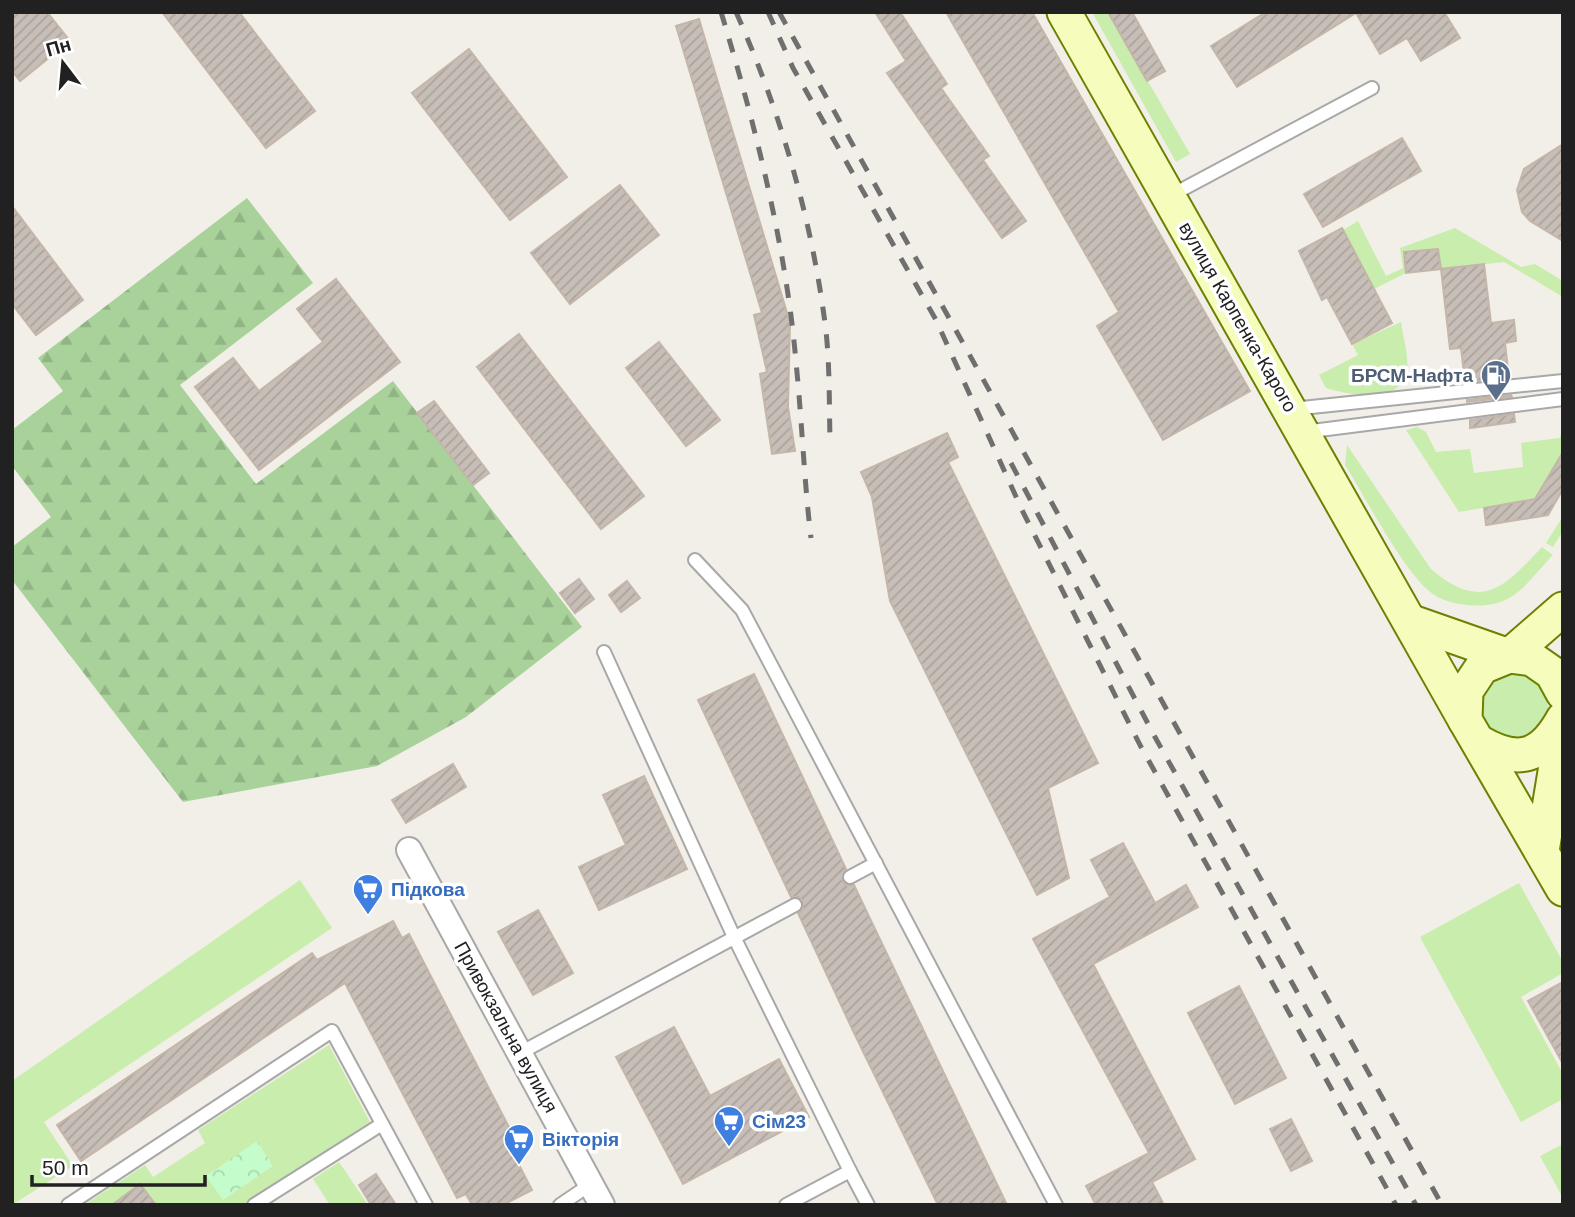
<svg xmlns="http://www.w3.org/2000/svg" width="1575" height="1217" viewBox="0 0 1575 1217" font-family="Helvetica,sans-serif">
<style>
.grass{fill:#c9edad}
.forest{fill:url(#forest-firs)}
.park{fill:url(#park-crowns)}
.building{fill:url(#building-hatch);stroke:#c4b6a9;stroke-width:2}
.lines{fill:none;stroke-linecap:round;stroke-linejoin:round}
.lane-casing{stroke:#a8a8a8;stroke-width:16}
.street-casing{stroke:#a8a8a8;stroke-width:28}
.secondary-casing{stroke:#6c8001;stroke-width:37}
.lane{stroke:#fff;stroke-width:12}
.street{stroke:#fff;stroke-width:24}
.secondary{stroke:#f6fcbb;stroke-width:33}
.rail{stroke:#6f6f6f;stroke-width:5;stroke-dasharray:14 14;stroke-linecap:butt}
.labels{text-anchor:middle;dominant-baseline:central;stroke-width:7;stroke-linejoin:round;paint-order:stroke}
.street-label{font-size:19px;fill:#212121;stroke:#fff}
.service-label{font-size:19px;font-weight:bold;fill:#4e5e75;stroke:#fff;text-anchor:end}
.shop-label{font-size:19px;font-weight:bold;fill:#366cbe;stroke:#fff;text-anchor:start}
</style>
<defs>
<pattern id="forest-firs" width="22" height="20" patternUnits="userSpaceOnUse" patternTransform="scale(1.75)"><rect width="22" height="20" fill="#a9d29b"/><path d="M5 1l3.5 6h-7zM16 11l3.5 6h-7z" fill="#91b485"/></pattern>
<pattern id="park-crowns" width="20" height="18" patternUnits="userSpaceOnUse" patternTransform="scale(1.75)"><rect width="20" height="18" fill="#c5fccc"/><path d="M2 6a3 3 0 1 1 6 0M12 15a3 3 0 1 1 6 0" fill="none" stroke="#a9d8af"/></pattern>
<pattern id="building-hatch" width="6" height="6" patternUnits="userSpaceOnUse" patternTransform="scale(1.75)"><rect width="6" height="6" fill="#c7beb7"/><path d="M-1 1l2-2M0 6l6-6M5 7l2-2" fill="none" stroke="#aba39d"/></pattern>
</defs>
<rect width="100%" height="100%" fill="#f2efe8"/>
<g class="grass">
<polygon points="1092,12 1108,12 1190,154 1176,162"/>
<polygon points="1358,221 1386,276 1403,268 1400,248 1455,228 1521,267 1535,264 1563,281 1563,297 1504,262 1441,269 1438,249 1404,253 1406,273 1374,289 1343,230"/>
<path d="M1401,322C1403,337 1409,356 1407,371C1401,405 1348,395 1326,388L1319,375L1358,355L1352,344Z"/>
<polygon points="1417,427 1426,432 1436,452 1470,449 1474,473 1523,467 1521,443 1559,438 1563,433 1563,452 1535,499 1459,512 1406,430"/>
<path d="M1347,445L1431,569C1483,613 1504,587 1542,547L1553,555C1540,568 1526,588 1511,597C1490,611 1447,607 1429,591C1401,567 1366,498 1345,465Z"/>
<polygon points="1563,516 1563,531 1553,547 1546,543"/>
<path d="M1515,673C1541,678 1552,696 1547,721L1523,743L1491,737C1487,728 1482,719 1479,710C1473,689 1498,674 1515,673Z"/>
<polygon points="300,880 332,928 44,1122 73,1166 12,1205 12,1081"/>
<polygon points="1519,883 1563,962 1563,973 1521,997 1563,1074 1563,1099 1521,1122 1420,937"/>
<polygon points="329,1045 370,1122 243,1205 84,1205 145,1165 153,1177 205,1143 198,1130"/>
<polygon points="1563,1144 1563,1198 1540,1156"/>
<polygon points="339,1162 368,1205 330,1205 313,1179"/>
</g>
<polygon class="forest" points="247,198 313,283 180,385 256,484 393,381 582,627 466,717 377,766 183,802 12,580 12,547 51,517 12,466 12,430 63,391 38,358"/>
<polygon class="park" points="257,1141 273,1166 223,1200 206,1176"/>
<g class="building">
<polygon points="12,12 47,12 70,41 20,81 12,71"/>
<polygon points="162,12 239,12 315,111 266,148"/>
<polygon points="875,12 900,12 947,84 941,88 989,156 983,160 1026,221 1002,238 887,73 906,61"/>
<polygon points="946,12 1032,12 1250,391 1163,440 1097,326 1119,312"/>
<polygon points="1108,12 1132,12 1165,71 1147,81"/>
<polygon points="1266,12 1444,12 1460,38 1421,61 1407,38 1380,54 1356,13 1237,87 1211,46"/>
<polygon points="699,19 790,323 788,407 795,451 772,454 760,374 767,372 754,315 762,313 676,26"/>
<polygon points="469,49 567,177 510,220 412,93"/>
<polygon points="1402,138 1421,171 1323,227 1304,194"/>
<polygon points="1563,144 1563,241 1530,221 1522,212 1517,190 1524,169"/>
<polygon points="620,185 659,235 570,304 531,253"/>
<polygon points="12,206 83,300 36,335 12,304"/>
<polygon points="1342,228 1392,323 1352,344 1327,297 1322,300 1299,251"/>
<polygon points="1438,249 1441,269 1406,273 1404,252"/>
<polygon points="1484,264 1491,323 1514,320 1516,341 1505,343 1509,378 1465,382 1461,348 1450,349 1441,269"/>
<polygon points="336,279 400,362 259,470 195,387 233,358 259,391 323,342 297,309"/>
<polygon points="519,334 644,496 601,529 477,367"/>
<polygon points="659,342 720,420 686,446 626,368"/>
<polygon points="1511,395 1512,397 1467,402 1467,400"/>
<polygon points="434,401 489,473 473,485 417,413"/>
<polygon points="1514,414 1515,422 1470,428 1470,420"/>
<polygon points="947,433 958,457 948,462 1098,763 1048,788 1069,878 1037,895 890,601 872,497 861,472"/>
<polygon points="1563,452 1563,489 1548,515 1486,525 1484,508 1535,499"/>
<polygon points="579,579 594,599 575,613 560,593"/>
<polygon points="627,581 640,598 621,612 609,595"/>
<polygon points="754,674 846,869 842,881 846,885 854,885 1007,1205 938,1205 855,1035 798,913 803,909 803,901 799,897 791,897 698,700"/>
<polygon points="453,764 466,787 406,823 392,800"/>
<polygon points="644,776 687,869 599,910 579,867 626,845 603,795"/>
<polygon points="1123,843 1155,903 1186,885 1198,907 1093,964 1195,1159 1152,1182 1164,1205 1096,1205 1086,1186 1149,1153 1033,939 1110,897 1091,860"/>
<polygon points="538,910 573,973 533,995 498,932"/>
<polygon points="393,921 402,938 409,934 512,1133 505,1138 532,1190 503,1205 472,1205 466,1194 457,1198 345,983 81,1161 57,1125 312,953 317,960"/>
<polygon points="1563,982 1563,1064 1528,1001"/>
<polygon points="1239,986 1286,1078 1235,1104 1188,1013"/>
<polygon points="674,1027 710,1096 779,1059 809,1117 683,1184 616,1057"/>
<polygon points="1291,1119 1312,1161 1291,1171 1270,1129"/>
<polygon points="376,1174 396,1205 371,1205 359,1185"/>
<polygon points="140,1184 156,1205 112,1205"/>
</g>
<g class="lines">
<g class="lane-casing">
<g id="lane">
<polyline points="1170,196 1372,88"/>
<polyline points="1292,409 1563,381"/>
<polyline points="1304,432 1563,399"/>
<polyline points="695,560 742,610 1056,1205"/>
<polyline points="604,652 734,937 850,1171"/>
<polyline points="850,877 876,863"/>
<polyline points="520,1053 795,905"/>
<polyline points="68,1205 332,1031 426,1205"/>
<polyline points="254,1205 382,1124"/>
<polyline points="560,1205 591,1184"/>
<polyline points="786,1205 850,1171 868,1205"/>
</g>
</g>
<g class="street-casing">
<polyline id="street" points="409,850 602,1205"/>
</g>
<g class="secondary-casing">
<g id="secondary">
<polyline points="1064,12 1465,720"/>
<polyline points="1563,609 1509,656 1482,667 1466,691 1465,720 1563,889"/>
<polyline points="1412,622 1509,656 1532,659 1552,673 1563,693"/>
<path d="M1479,742C1517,764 1541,759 1563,719"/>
<polyline points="1542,851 1563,723"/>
</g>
</g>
<use href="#lane" class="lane"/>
<use href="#street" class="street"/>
<use href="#secondary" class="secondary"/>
<g class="rail">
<path d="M721,12C755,124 786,246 796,362C802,421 804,480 811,538"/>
<path d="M736,12C780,111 811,216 825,323C830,361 829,401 830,439"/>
<polyline points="768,12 793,68 936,320 1022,510 1140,745 1396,1205"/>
<polyline points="779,12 1442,1205"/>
<polyline points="1011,463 1155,737 1416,1205"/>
</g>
</g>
<defs>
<g id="fuel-pin" transform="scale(1.575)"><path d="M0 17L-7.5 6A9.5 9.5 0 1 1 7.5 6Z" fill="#5c6f8a" stroke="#fff"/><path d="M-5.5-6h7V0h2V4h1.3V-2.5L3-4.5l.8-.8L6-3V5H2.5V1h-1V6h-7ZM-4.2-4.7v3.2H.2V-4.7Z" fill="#fff"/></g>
<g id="supermarket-pin" transform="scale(1.575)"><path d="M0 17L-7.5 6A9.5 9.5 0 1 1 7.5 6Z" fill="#3f7fe0" stroke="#fff"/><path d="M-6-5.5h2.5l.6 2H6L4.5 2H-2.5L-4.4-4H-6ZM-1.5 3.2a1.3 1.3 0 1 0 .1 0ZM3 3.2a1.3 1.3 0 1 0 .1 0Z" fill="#fff"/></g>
</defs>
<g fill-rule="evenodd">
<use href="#fuel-pin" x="1496" y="375"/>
<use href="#supermarket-pin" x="368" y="889"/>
<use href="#supermarket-pin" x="729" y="1121"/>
<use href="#supermarket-pin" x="519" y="1139"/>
</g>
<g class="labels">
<g class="street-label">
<text transform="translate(1238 317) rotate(60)">вулиця Карпенка-Карого</text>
<text transform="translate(506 1027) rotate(61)">Привокзальна вулиця</text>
</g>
<g class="service-label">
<text x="1473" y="375">БРСМ-Нафта</text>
</g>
<g class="shop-label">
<text x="391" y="889">Підкова</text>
<text x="752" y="1121">Сім23</text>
<text x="542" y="1139">Вікторія</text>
</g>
</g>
<rect width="1575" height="1217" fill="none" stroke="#212121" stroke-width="28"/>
<g transform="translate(63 63) rotate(344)" stroke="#ffffff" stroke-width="5" paint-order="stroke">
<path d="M0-5L12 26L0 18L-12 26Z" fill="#212121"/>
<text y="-10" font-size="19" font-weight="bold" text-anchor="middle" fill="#212121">Пн</text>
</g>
<path d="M32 1175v10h173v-10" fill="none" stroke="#212121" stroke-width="3.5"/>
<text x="42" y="1175" font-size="21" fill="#212121" stroke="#ffffff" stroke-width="5" paint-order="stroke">50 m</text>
</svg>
